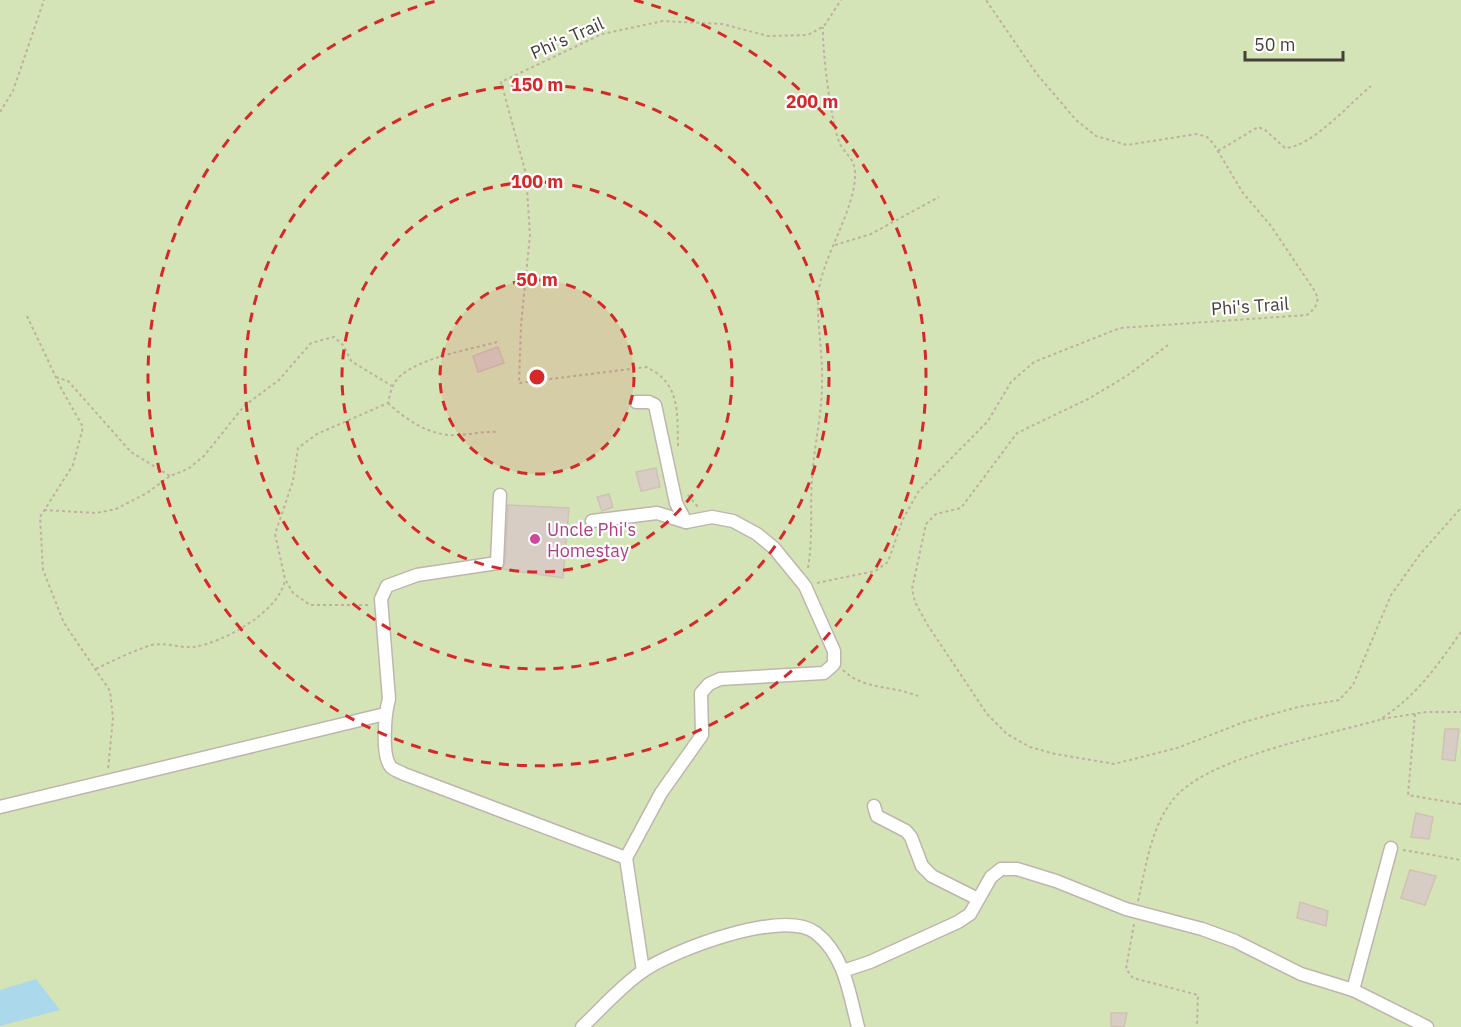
<svg xmlns="http://www.w3.org/2000/svg" width="1461" height="1027" viewBox="0 0 1461 1027" font-family="'IBM Plex Sans',sans-serif">
<style>
.green{fill:#d5e4b7}
.water{fill:#acd8eb}
.building{fill:#d7cdc4;stroke:#cfc2b4;stroke-width:1.5}
.lines{fill:none;stroke-linecap:round;stroke-linejoin:round}
.minor-casing{stroke:#beb6ad;stroke-width:15}
.path{stroke:#bfb1a0;stroke-width:2;stroke-dasharray:3 3;stroke-linecap:butt}
.minor{stroke:#fff;stroke-width:12}
.ring{fill:none;stroke:#d62828;stroke-width:3;stroke-dasharray:10 8}
.hotel-dot{fill:#d1479c;stroke:#fff;stroke-width:2}
.labels{text-anchor:middle;dominant-baseline:central;stroke-width:4.5;stroke-linejoin:round;paint-order:stroke}
.street-label{font-size:18px;fill:#474039;stroke:#fff}
.hotel-label{font-size:18px;fill:#b23c85;stroke:#fff;text-anchor:start}
.centre{fill:#d62828;stroke:#fff;stroke-width:3}
.ring-label{font-size:18px;text-anchor:middle;font-weight:bold;fill:#d62828;stroke:#fff;stroke-width:4.5;stroke-linejoin:round;paint-order:stroke}
</style>
<rect width="100%" height="100%" fill="#f4f0ea"/>
<rect class="green" x="0" y="0" width="1461" height="1027"/>
<polygon class="water" points="36,979 60,1010 0,1026 0,990"/>
<g class="building">
<polygon points="498,347 504,363 478,372 473,356"/>
<polygon points="656,468 660,487 641,491 636,472"/>
<polygon points="609,494 613,507 602,511 597,497"/>
<polygon points="508,505 569,508 563,578 502,569 505,563"/>
<polygon points="1445,729 1459,729 1455,761 1442,759"/>
<polygon points="1416,813 1433,817 1429,839 1411,837"/>
<polygon points="1410,870 1436,876 1425,905 1401,898"/>
<polygon points="1300,902 1328,911 1326,926 1297,918"/>
<polygon points="1111,1013 1127,1013 1124,1027 1111,1026"/>
</g>
<g class="lines">
<g class="minor-casing">
<g id="minor">
<polyline points="636,402 649,402 655,405 676,503 686,522"/>
<path d="M500,495L497,563L417,575L387,586L381,599L389,699C385,713 381,756 391,767C394,770 400,772 404,774L626,858L643,971"/>
<polyline points="592,521 657,513 686,522 712,517 733,521 757,534 774,548 805,586 834,651 834,664 824,673 720,679 709,684 701,693 702,735 661,793 626,858"/>
<polyline points="874,806 877,816 906,831 911,837 922,866 932,876 978,899"/>
<polyline points="0,807 385,714"/>
<polyline points="843,971 870,962 958,922 970,914 991,877 1001,869 1017,869 1056,881 1126,909 1202,929 1235,941 1301,974 1353,990 1427,1027"/>
<polyline points="1353,990 1391,848"/>
<path d="M582,1027C601,1009 621,986 643,971C673,950 784,908 816,933C845,956 849,993 858,1027"/>
</g>
</g>
<g class="path">
<polyline points="0,112 13,91 44,0"/>
<path d="M1218,151L1258,127L1265,130L1285,148C1312,147 1350,103 1371,86"/>
<polyline points="835,245 871,234 939,197"/>
<polyline points="27,316 61,388 83,427 73,465 40,517 43,570 64,623 110,691 113,718 108,770"/>
<polyline points="1168,345 1128,375 1090,398 1017,433 961,508 936,514 926,524 912,589 915,602 927,624 987,714 1007,734 1030,747 1055,754 1114,764 1177,748 1244,722 1298,707 1339,700 1353,685 1391,595 1421,553 1461,508"/>
<polyline points="56,377 68,381 131,452 170,476"/>
<path d="M388,403C405,419 426,433 449,435C465,436 481,431 496,432"/>
<path d="M678,446C677,413 681,383 646,367L519,383L521,325L530,235L526,174L501,82L602,34L663,21L722,24L768,36L808,35L824,26L841,0"/>
<polyline points="688,495 698,507"/>
<polyline points="44,510 96,513 116,509 147,493 170,476 188,469 204,456 244,406 279,380 311,343 334,337 344,346 351,361 392,386"/>
<path d="M808,568C813,538 810,508 812,478C814,446 822,415 822,383C823,354 817,325 818,297C820,259 857,209 855,171C854,158 845,154 840,144C831,124 822,49 823,27"/>
<polyline points="817,583 875,571 888,562 903,519 918,492 988,421 1011,382 1034,362 1120,328 1307,315 1315,308 1318,298 1314,290 1271,226 1243,193 1213,143 1207,137 1197,134 1127,145 1096,136 1076,120 1036,73 986,0"/>
<path d="M368,605H310L293,593L285,579L275,534L293,481L298,448L317,434L388,403C390,394 392,384 399,377C421,357 469,350 497,342"/>
<path d="M96,669C114,660 133,651 151,645C165,642 179,648 193,647C223,643 281,611 285,579"/>
<path d="M843,670C863,690 891,685 918,696"/>
<polyline points="1415,714 1408,795 1461,804"/>
<polyline points="1382,719 1426,712 1461,712"/>
<polyline points="1403,850 1461,860"/>
<path d="M1138,901C1146,867 1150,830 1172,801C1203,758 1327,735 1379,720C1416,697 1437,666 1461,632"/>
<polyline points="1134,924 1126,969 1133,978 1198,995 1197,1024"/>
</g>
<use href="#minor" class="minor"/>
</g>
<circle cx="537" cy="377" r="97" fill="#d62828" fill-opacity=".12"/>
<g class="ring">
<circle cx="537" cy="377" r="97"/>
<circle cx="537" cy="377" r="195"/>
<circle cx="537" cy="377" r="292"/>
<path d="M634 0A389 389 0 1 1 440 0"/>
</g>
<circle class="hotel-dot" cx="535" cy="539" r="6"/>
<g class="labels">
<g class="street-label">
<text transform="translate(567 38) rotate(-24)">Phi's Trail</text>
<text transform="translate(1250 306) rotate(-4)">Phi's Trail</text>
</g>
<g class="hotel-label">
<text x="547" y="529">Uncle Phi's<tspan x="547" dy="21">Homestay</tspan></text>
</g>
</g>
<circle cx="537" cy="377" r="9" class="centre"/>
<g class="ring-label">
<text x="537" y="91">150 m</text>
<text x="812" y="108">200 m</text>
<text x="537" y="188">100 m</text>
<text x="537" y="286">50 m</text>
</g>
<path d="M1245 51v9h98v-9" fill="none" stroke="#474039" stroke-width="3"/>
<text x="1254" y="51" font-size="18" fill="#474039" stroke="#ffffff" stroke-width="4.5" paint-order="stroke">50 m</text>
</svg>
